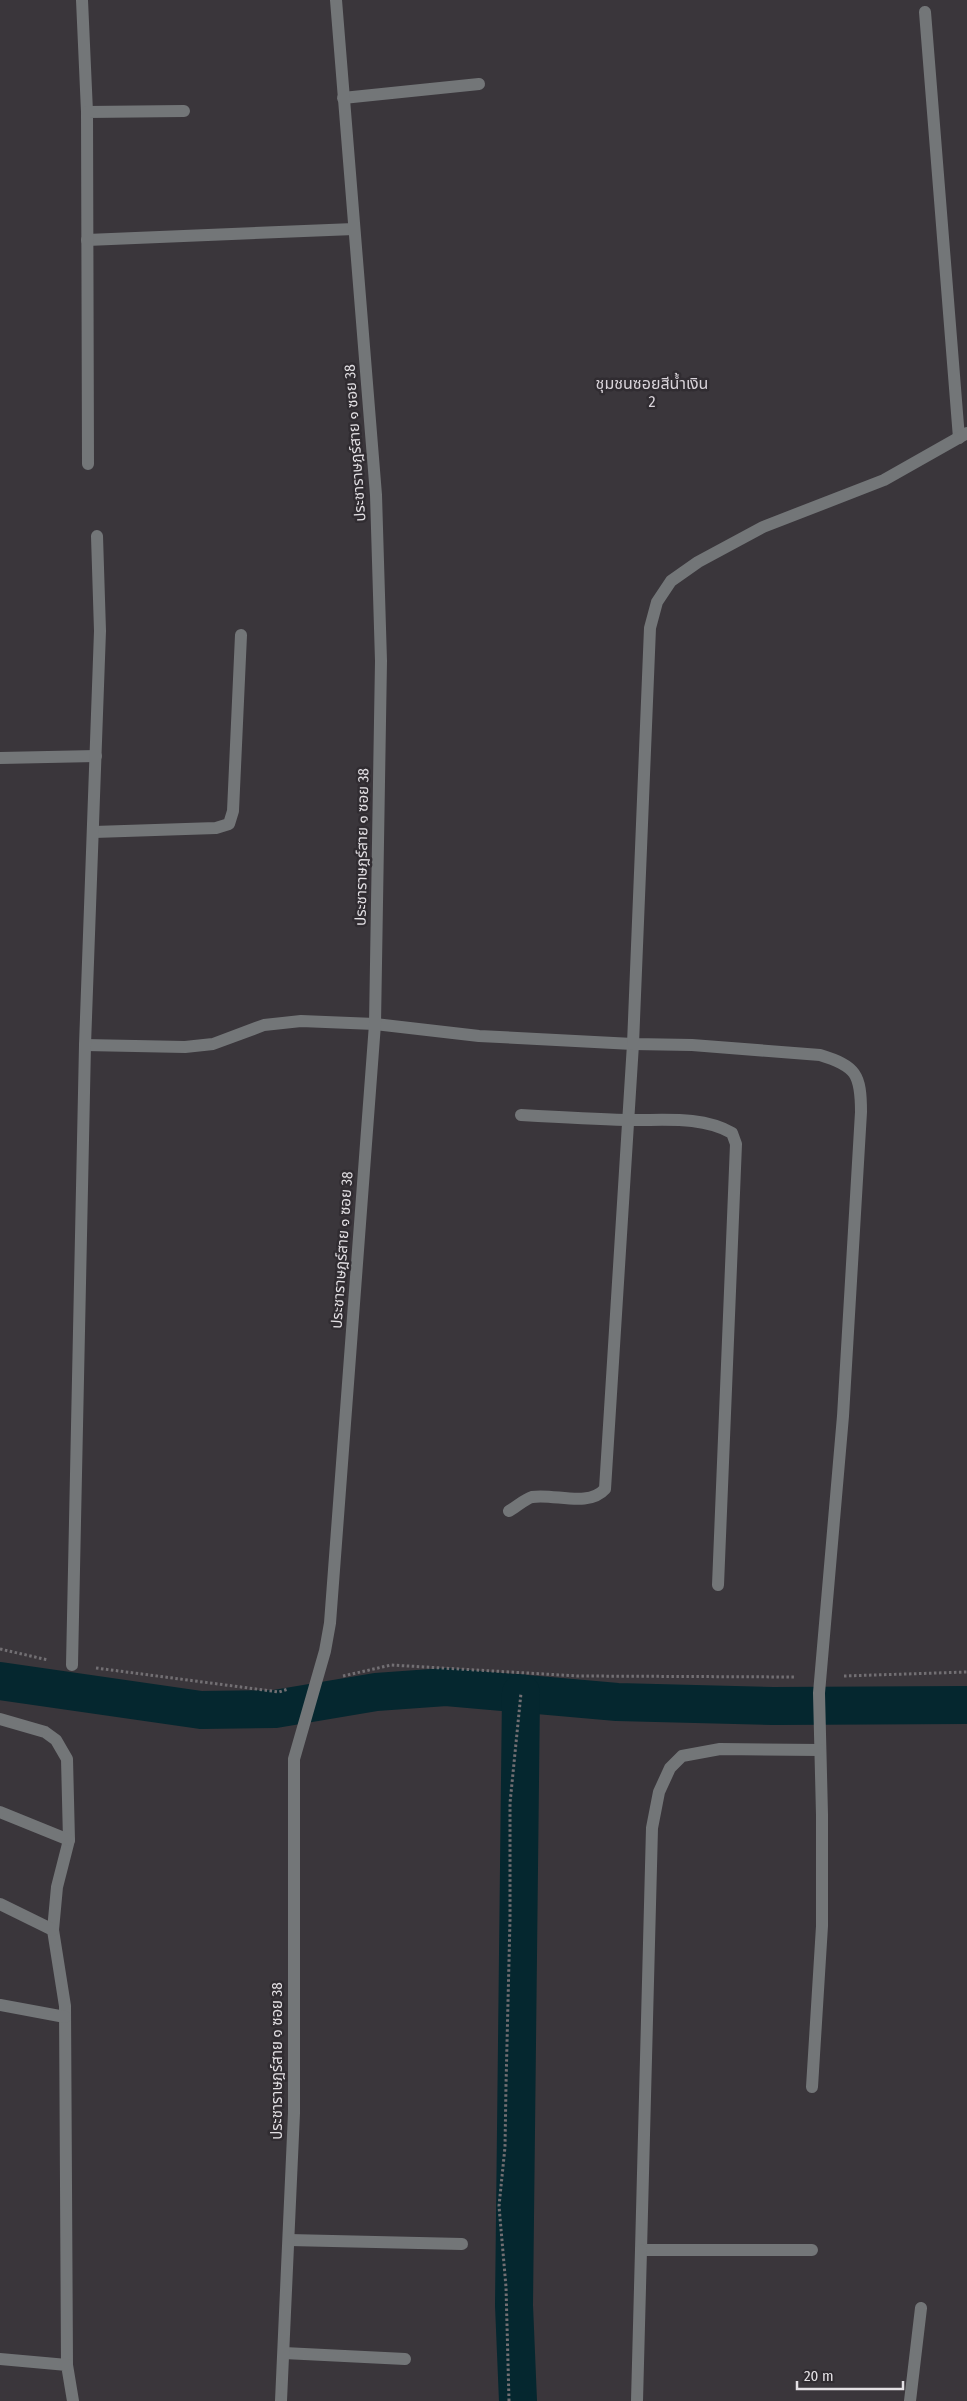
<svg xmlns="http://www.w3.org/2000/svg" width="967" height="2401" viewBox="0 0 967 2401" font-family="'Fira Sans Condensed','Noto Sans Thai',sans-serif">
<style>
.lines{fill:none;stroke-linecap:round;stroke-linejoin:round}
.canal{stroke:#05272f;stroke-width:38}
.path{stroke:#726f73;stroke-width:3;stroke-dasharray:2.5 2.5;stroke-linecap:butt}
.minor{stroke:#737678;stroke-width:12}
.labels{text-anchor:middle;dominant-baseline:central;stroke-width:5;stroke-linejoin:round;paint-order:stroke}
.street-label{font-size:15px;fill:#e3e0e4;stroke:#302c31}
.neighbourhood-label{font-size:16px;fill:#d8d3d9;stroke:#302c31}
</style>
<rect width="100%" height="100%" fill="#3a363b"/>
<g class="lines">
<g class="canal">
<polyline points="0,1681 201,1710 275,1709 376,1692 446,1687 617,1702 773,1706 967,1705"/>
<polyline points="518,2401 514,2305 521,1693"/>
</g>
<g class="path">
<polyline points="0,1649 48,1660"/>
<polyline points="96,1668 279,1692 288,1689"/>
<polyline points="343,1676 391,1665 578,1676 795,1677"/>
<polyline points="844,1676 967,1672"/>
<polyline points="509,2401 506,2287 499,2206 505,2147 506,2085 510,1919 510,1803 521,1693"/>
</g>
<g class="minor">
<polyline points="82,0 87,112"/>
<polyline points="925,12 959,438"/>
<polyline points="343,98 479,84"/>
<polyline points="87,240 354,229"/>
<polyline points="88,464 87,112 184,111"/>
<polyline points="0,758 96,756"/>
<polyline points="94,832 216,828 229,824 233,811 241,635"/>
<path d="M85,1045L185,1047L213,1044L264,1025L301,1021L375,1024L479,1036L633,1044L605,1489C588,1508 554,1493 532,1497C525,1499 516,1507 509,1511"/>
<path d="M521,1115C556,1117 591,1119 626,1120C661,1121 700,1115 732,1133L736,1144L718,1585"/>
<polyline points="72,1665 85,1045 100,631 97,536"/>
<polyline points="0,1719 45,1732 56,1740 67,1759 69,1840 57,1887 53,1930 65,2006 67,2365"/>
<polyline points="0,1812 69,1840"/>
<polyline points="0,1904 53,1930"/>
<polyline points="0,2005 65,2017"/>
<path d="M812,2087L822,1926V1815L819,1693L843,1416L861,1112C861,1074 856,1066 820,1055L692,1045L633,1044L650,628L657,602L671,581L698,562L763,527L884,480L967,433"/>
<polyline points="289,2240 462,2244"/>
<polyline points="812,2250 641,2250 652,1828 659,1792 670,1768 682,1756 720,1749 820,1750"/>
<polyline points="284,2353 405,2359"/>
<polyline points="0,2359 67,2365 73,2401"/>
<polyline points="281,2401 294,2113 294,1759 325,1651 330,1623 375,1024 381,661 376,495 336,0"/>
<polyline points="637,2401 641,2250"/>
<polyline points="910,2401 921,2308"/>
</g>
</g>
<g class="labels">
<g class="street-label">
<text transform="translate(355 443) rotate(-94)">ประชาราษฎร์สาย ๑ ซอย 38</text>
<text transform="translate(362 847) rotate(-89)">ประชาราษฎร์สาย ๑ ซอย 38</text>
<text transform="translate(342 1250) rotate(-86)">ประชาราษฎร์สาย ๑ ซอย 38</text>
<text transform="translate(277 2061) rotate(-90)">ประชาราษฎร์สาย ๑ ซอย 38</text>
</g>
<g class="neighbourhood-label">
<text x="652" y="383">ชุมชนซอยสีน้ำเงิน<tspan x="652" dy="18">2</tspan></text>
</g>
</g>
<path d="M797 2381v8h106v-8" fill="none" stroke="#e3e0e4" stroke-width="2.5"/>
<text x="804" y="2381" font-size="15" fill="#e3e0e4" stroke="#302c31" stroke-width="4" paint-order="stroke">20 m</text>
</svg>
